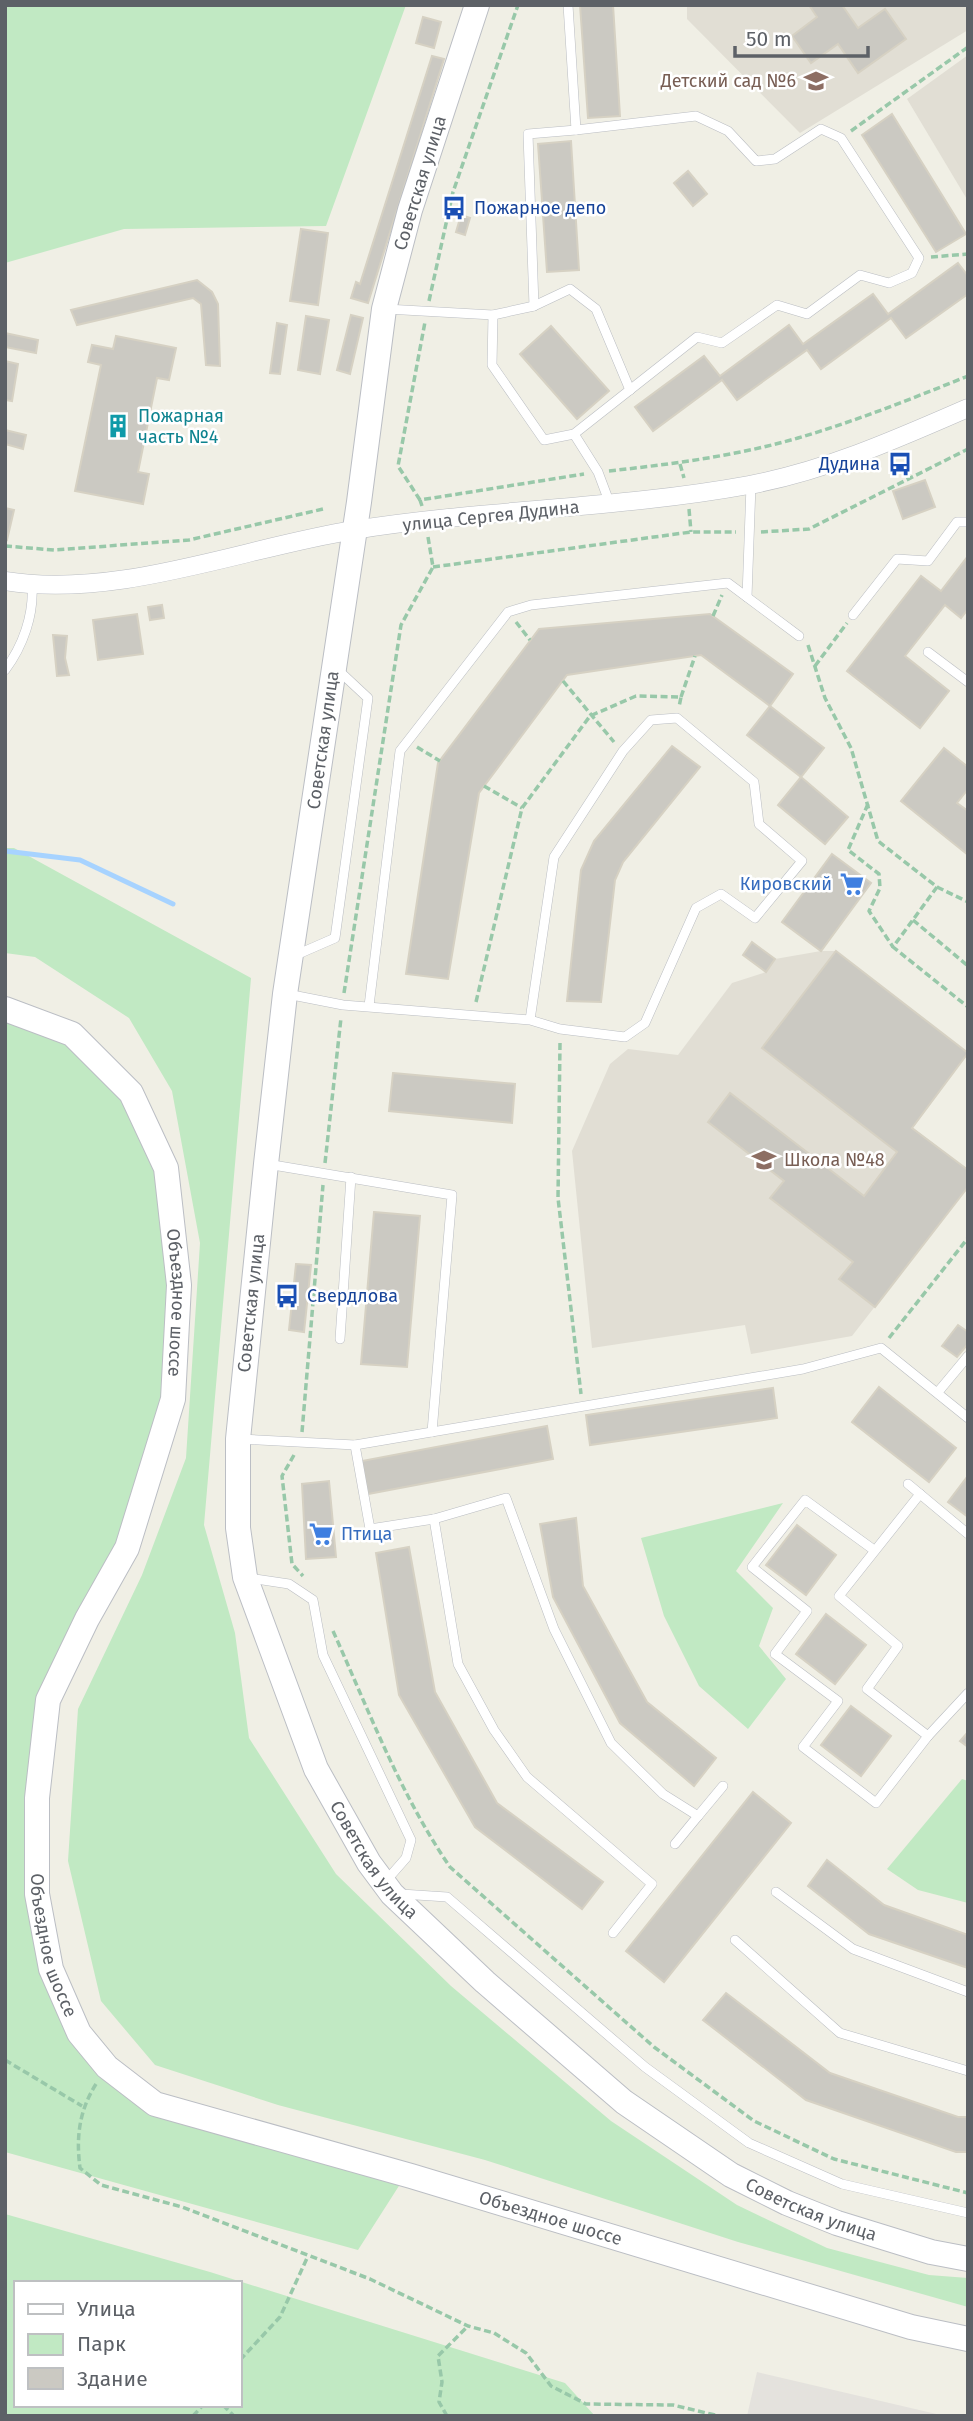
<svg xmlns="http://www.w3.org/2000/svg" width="973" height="2421" viewBox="0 0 973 2421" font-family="'Fira Sans',sans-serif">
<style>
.industrial{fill:#e4e2dd}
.education{fill:#e1ded4}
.green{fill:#c1e9c3;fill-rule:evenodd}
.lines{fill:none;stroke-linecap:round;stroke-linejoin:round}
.stream{stroke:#a7d3ff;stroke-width:5}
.building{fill:#cbc9c2;stroke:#d6d1c3;stroke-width:2}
.lane-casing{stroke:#babdc2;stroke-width:10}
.street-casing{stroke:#babdc2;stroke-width:19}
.secondary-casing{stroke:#bbbec4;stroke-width:26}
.path{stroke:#98c8a9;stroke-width:3.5;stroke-dasharray:7 3.5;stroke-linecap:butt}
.lane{stroke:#fff;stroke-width:9}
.street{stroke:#fff;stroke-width:18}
.secondary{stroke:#fff;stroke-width:24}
.labels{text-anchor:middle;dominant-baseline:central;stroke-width:5;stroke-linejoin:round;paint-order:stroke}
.education-label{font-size:18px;fill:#785e54;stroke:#fff;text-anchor:end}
.street-label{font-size:18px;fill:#5d6167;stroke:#fff}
.transit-label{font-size:18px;fill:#164399;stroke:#fff;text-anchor:start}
.culture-label{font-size:18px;fill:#0d838f;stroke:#fff;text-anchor:start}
.shop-label{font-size:18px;fill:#366cbe;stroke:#fff;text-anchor:end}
</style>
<rect width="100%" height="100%" fill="#f0efe5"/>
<polygon class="industrial" points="757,2372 945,2416 747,2416"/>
<g class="education">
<polygon points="687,5 964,5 968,10 968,30 800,133 687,19"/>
<polygon points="968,55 968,201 907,99"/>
<polygon points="821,951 836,951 968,1053 913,1128 968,1170 968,1187 852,1336 751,1354 745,1325 592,1348 572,1151 610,1064 628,1049 678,1055 732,983 766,972 775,959"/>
</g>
<g class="green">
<polygon points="5,5 406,5 326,226 124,229 5,263"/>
<polygon points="5,848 14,848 251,978 204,1525 235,1633 249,1738 336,1874 451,1986 611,2121 737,2205 827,2248 929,2275 968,2278 968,2307 738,2242 485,2160 278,2105 155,2065 101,2001 68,1861 78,1709 142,1575 186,1458 200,1243 172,1091 129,1018 35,957 5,953"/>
<polygon points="5,1016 67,1036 122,1093 160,1169 171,1282 169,1390 123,1542 84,1612 31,1794 75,2034 156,2108 404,2178 358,2250 5,2152"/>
<polygon points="783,1503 736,1571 773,1608 759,1646 786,1679 748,1729 699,1686 664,1616 641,1538"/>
<polygon points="962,1779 968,1781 968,1903 918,1890 887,1869"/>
<path d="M5,2214L210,2272L565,2383L595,2416H5ZM16,2283H240V2405H16Z"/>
</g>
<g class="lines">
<polyline class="stream" points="5,851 80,860 173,904"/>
</g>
<g class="building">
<polygon points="580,5 613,5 620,116 588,118"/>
<polygon points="809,5 842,5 858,28 885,9 906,39 858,73 838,44 811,63 792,36 817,17"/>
<polygon points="423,17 441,22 434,48 416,43"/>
<polygon points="432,56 444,59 368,303 351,298 356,282 360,284"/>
<polygon points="892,114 966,234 936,252 862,135"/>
<polygon points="571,141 579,270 547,272 538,144"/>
<polygon points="688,171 707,194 693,206 674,183"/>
<polygon points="461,215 470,218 465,235 456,232"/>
<polygon points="301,229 328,233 318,305 290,301"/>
<polygon points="958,263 968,276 968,294 906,338 891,318 821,369 807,350 737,400 722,380 653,431 635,407 704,356 720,376 789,325 803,344 873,294 888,314"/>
<polygon points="197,280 212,292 218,304 220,366 206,365 201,304 193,298 77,325 71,310"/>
<polygon points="351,315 363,318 350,374 337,370"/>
<polygon points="306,316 329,320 320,374 298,370"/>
<polygon points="277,323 287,325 280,374 270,373"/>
<polygon points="551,326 609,391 577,419 520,354"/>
<polygon points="5,333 38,340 36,353 5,347"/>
<polygon points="116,336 176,348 169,380 157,378 138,472 149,474 143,504 75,491 101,365 88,362 92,345 113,349"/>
<polygon points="5,361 18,364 12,401 5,400"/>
<polygon points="5,430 26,435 23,449 5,444"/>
<polygon points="925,480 935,507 903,519 893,491"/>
<polygon points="5,508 14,510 7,540 5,539"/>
<polygon points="968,556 968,609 961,618 945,605 905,656 949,691 920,728 847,671 921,576 941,591"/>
<polygon points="162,605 164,618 150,620 148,607"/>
<polygon points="137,614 143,654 98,660 93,620"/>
<polygon points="710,614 793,674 770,706 701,655 567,675 479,793 448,979 406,974 438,763 539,629"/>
<polygon points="53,635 67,636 65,658 69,675 57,676"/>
<polygon points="770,706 824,748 801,777 747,735"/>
<polygon points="672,746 700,767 623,862 615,880 601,1002 567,1001 581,870 594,841"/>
<polygon points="944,748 968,767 968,789 957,803 968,811 968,855 901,801"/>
<polygon points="801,777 848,817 825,844 778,805"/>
<polygon points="832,854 871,883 821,951 782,922"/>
<polygon points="752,942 775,959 766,972 743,955"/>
<polygon points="836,951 968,1053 912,1128 968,1170 968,1187 875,1307 839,1279 853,1262 770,1198 784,1181 708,1122 730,1093 864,1196 897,1152 762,1048"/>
<polygon points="393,1073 515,1084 512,1123 389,1111"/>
<polygon points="374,1212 420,1216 407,1367 361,1364"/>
<polygon points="296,1264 311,1265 304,1332 289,1330"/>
<polygon points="958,1325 968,1332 968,1344 957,1357 942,1346"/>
<polygon points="879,1387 956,1448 929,1482 852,1422"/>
<polygon points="773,1388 777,1418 590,1445 586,1415"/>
<polygon points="547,1426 553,1459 368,1494 362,1461"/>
<polygon points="967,1477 968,1478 968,1517 948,1502"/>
<polygon points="329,1481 336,1557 306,1559 302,1484"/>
<polygon points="576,1518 583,1586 647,1702 716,1758 694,1786 620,1723 553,1597 540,1524"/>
<polygon points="797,1525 836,1555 806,1595 766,1565"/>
<polygon points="409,1547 435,1692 497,1803 603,1882 582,1909 475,1827 399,1695 376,1553"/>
<polygon points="826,1614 866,1645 835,1684 796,1654"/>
<polygon points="851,1706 891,1736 861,1776 821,1745"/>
<polygon points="968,1732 968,1747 960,1741"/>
<polygon points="753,1792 791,1823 664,1982 626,1951"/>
<polygon points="827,1860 884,1905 968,1935 968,1968 869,1934 808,1886"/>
<polygon points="726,1993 830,2073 958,2117 968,2117 968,2152 956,2152 806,2100 703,2020"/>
</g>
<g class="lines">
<g class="lane-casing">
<g id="lane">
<polyline points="534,306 528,134 576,130 568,5"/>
<polyline points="386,309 493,315 534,306 570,289 596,309 630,390"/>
<polyline points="493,315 492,365 544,440 574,434 697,337 722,343 777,305 807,314 860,275 889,283 912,273 919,258 841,138 821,129 775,159 756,161 728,131 696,116 576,130"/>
<polyline points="574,434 598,472 610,504"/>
<polyline points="747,597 751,485"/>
<polyline points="853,615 897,559 928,561 957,522 968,522"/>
<polyline points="928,652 968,682"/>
<path d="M5,670C23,646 34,615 32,585"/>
<polyline points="296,955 335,938 368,698 338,670"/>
<polyline points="287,994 343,1005 530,1020 560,1029 625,1037 645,1023 696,908 721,894 755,918 802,861 759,824 754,782 677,718 651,720 623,751 554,857 530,1020"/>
<polyline points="369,1006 400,751 508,612 531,605 728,583 799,636"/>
<polyline points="267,1164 452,1195 432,1432"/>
<polyline points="340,1339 351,1177"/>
<polyline points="938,1392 968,1356"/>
<polyline points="239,1439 355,1445 803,1369 881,1348 968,1418"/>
<polyline points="355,1445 370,1529 434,1519 506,1498 554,1629 611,1743 663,1794 698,1816 675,1844"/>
<polyline points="908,1484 968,1534"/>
<polyline points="434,1519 458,1664 494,1730 527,1777 652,1884 613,1933"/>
<polyline points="874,1550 805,1500 752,1567 807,1611 775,1654 838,1701 803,1747 876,1803 928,1736 867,1689 898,1646 839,1596 920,1494"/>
<polyline points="249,1578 289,1584 313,1600 323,1655 411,1840 406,1858 385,1882"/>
<polyline points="928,1736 968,1693"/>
<polyline points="698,1816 723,1786"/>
<polyline points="776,1892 853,1949 968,1992"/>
<polyline points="401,1894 447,1897 645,2067 749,2143 842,2184 968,2213"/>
<polyline points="735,1940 840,2033 968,2071"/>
</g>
</g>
<g class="street-casing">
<path id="street" d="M5,581C119,599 242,548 354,530C485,509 618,509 749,485C825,471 897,439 968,408"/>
</g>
<g class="secondary-casing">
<g id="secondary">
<path id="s1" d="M477,5L410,210L384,309L359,502L285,994L266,1164L238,1439V1528L245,1577L316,1769L369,1863L392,1894L485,1982L624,2102L731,2175L787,2203L837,2223L931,2252L968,2259"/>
<path id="s2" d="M5,1009L72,1034L131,1093L166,1168L179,1285L173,1399L127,1548L87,1619L48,1700L37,1798V1894L51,1969L79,2033L107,2067L155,2104L411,2176L911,2327L968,2339"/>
</g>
</g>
<g class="path">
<polyline points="851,131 968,47"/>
<polyline points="931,257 968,254"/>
<polyline points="429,301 453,192 518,5"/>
<polyline points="680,464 684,478"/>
<path d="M609,471C672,464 736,456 798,438C856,421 911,399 968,376"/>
<polyline points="420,500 398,466 425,322"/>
<polyline points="422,506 420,500 584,474"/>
<polyline points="689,509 691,532"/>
<polyline points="761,532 809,529 968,449"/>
<polyline points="5,546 54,550 189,540 323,509"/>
<polyline points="433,567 691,532 736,532"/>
<polyline points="713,616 722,595"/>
<polyline points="516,622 530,640"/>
<polyline points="808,645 825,698 851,748 878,841 937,887 893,947 968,1007"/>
<polyline points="815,666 847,623"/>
<polyline points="563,681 614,742"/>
<polyline points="681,697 695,656"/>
<polyline points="417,747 440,761"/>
<polyline points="484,786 522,808"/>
<polyline points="868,804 848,850 879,874 880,888 869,911 893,947"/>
<polyline points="937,887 968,902"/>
<polyline points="913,920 968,966"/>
<polyline points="344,993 401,625 433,567 428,537"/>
<polyline points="476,1002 522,808 590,716 636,696 681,697 679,707"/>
<polyline points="560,1043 558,1198 581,1394"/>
<polyline points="325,1163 341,1018"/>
<polyline points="889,1338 968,1238"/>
<polyline points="302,1432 323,1185"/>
<polyline points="294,1455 282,1476 292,1564 303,1576"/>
<path d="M333,1631C369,1711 400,1794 450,1867L654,2047L754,2121L834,2159L968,2193"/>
<polyline points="5,2060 82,2106"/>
<path d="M96,2084C79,2111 76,2137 80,2168L101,2185L182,2207L370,2279L468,2326L494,2333L526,2353L551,2386L586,2404L673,2405L719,2416"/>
<polyline points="240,2360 280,2317 308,2256"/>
<polyline points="223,2405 234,2416"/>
<polyline points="193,2416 203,2405"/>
<polyline points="447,2416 439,2402 442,2382 438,2356 468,2326"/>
</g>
<use href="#lane" class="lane"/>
<use href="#street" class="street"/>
<use href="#secondary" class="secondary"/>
</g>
<defs>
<g id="school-bare" transform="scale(1.89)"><path d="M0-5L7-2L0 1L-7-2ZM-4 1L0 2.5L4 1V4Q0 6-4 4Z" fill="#8d6e63" stroke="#fff" stroke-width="2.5" paint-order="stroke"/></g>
<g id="bus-bare" transform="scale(1.89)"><path d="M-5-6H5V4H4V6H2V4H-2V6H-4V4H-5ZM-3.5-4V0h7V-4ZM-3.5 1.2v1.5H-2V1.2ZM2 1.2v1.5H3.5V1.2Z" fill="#1a4fb4" stroke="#fff" stroke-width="2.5" paint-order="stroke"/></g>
<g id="building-bare" transform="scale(1.89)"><path d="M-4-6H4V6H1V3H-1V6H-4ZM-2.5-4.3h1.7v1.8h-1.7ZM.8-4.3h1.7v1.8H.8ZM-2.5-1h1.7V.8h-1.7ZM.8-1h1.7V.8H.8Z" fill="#0f9aa8" stroke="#fff" stroke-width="2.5" paint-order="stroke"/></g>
<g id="supermarket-bare" transform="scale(1.89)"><path d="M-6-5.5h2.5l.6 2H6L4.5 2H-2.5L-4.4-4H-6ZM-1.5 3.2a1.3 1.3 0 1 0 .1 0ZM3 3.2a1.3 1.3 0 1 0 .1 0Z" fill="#3f7fe0" stroke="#fff" stroke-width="2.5" paint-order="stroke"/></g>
</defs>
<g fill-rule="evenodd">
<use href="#school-bare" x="816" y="81"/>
<use href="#bus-bare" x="454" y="208"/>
<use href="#building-bare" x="118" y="426"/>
<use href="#bus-bare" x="900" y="464"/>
<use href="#supermarket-bare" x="852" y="884"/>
<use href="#school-bare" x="764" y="1160"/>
<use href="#bus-bare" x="287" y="1296"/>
<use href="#supermarket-bare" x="321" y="1534"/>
</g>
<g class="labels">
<g class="education-label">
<text x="796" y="81">Детский сад №6</text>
<text x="784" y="1160" text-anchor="start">Школа №48</text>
</g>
<g class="street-label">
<text transform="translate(420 183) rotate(-73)">Советская улица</text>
<text transform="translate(491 516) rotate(-6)">улица Сергея Дудина</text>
<text transform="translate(323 740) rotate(-82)">Советская улица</text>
<text stroke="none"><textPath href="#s2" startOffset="373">Объездное шоссе</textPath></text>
<text transform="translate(251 1303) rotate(-84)">Советская улица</text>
<text stroke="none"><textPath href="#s1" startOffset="1909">Советская улица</textPath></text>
<text stroke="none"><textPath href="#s2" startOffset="1045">Объездное шоссе</textPath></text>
<text stroke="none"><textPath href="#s1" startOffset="2476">Советская улица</textPath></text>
<text stroke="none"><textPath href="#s2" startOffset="1654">Объездное шоссе</textPath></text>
</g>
<g class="transit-label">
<text x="474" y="208">Пожарное депо</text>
<text x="880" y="464" text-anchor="end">Дудина</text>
<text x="307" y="1296">Свердлова</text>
</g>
<g class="culture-label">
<text x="138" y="416">Пожарная<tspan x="138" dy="21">часть №4</tspan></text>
</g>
<g class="shop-label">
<text x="832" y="884">Кировский</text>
<text x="341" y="1534" text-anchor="start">Птица</text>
</g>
</g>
<rect width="973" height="2421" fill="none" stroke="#5d6167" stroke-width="14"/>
<rect x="14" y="2281" width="228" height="126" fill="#ffffff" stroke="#bec0c2" stroke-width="2"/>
<rect x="28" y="2304" width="35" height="10" fill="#ffffff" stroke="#bec0c2" stroke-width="2"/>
<text x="77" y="2316" font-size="21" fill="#5d6167">Улица</text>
<rect x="28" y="2334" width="35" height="21" fill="#c1e9c3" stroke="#bec0c2" stroke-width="2"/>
<text x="77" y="2351" font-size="21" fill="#5d6167">Парк</text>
<rect x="28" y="2368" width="35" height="21" fill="#cbc9c2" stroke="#bec0c2" stroke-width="2"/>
<text x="77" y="2386" font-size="21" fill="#5d6167">Здание</text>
<path d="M735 46v10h133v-10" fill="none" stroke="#5d6167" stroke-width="3.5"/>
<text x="746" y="46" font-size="21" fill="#5d6167" stroke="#ffffff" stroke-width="5" paint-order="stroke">50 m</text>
</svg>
